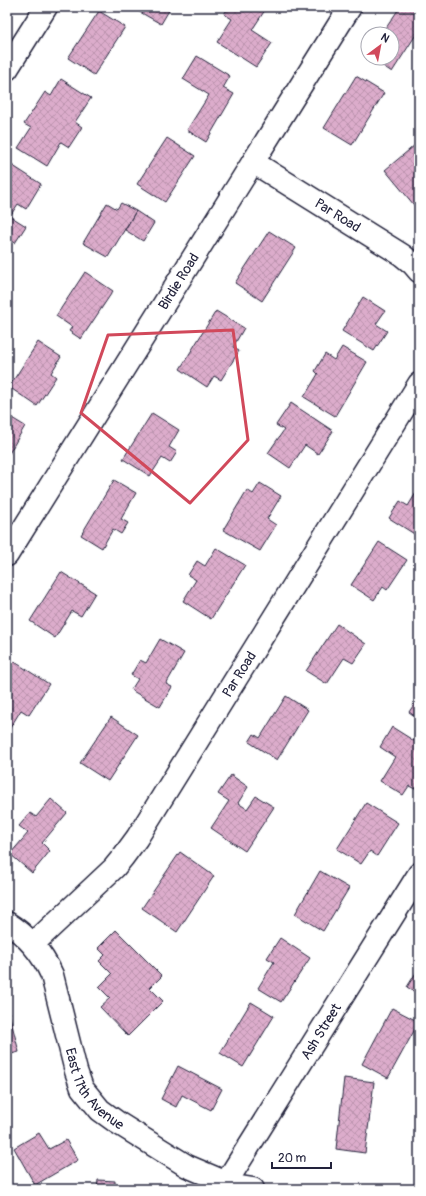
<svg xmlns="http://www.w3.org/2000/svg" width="426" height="1196" viewBox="0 0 426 1196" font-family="Pangolin,sans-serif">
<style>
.building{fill:url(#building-cross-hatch);stroke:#22223b}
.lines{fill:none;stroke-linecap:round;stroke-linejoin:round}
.minor-casing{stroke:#22223b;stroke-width:25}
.minor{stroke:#fff;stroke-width:22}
.marked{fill:none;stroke:#d1495b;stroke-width:3;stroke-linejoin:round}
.labels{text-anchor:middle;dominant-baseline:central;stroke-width:3;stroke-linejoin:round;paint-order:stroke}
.street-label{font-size:14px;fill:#22223b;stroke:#fff}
</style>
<defs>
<pattern id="building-cross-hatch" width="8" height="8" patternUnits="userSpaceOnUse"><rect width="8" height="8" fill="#dcaccb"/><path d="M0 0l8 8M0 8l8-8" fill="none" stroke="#bc94af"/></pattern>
</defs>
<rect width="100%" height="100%" fill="#fff"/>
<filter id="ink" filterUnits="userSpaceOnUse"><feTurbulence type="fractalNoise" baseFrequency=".025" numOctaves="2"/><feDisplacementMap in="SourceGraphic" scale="8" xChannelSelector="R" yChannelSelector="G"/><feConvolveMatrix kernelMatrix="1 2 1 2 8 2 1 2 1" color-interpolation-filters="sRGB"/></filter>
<g filter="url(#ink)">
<g class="building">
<polygon points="131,7 171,7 161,24"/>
<polygon points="229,7 267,7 252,30 272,43 256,67 217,42 232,19 224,14"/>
<polygon points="400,7 419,7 419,30 392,72 371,58 392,58 392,34 382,34"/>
<polygon points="99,11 125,27 94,75 68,58"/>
<polygon points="197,56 230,76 223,88 234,94 206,142 187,130 209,95 183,79"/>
<polygon points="356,76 384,93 352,145 324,128"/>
<polygon points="61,79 91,98 75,122 82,127 69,147 61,142 47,166 18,148 31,128 24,124 45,92 51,96"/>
<polygon points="167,138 195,156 165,202 137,184"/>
<polygon points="415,145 419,149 419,211 385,170"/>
<polygon points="7,162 41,184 26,209 18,204 10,216 26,226 15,243 7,238"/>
<polygon points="107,203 117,209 121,203 136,211 108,257 83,243"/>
<polygon points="136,211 154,223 143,241 125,230"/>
<polygon points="269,231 296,248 262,301 235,283"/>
<polygon points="85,272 113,291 81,339 69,331 72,327 56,316"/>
<polygon points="363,297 385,311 376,324 387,331 374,351 342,331"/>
<polygon points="216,311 244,328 233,347 239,351 221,380 214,376 207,387 180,369"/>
<polygon points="38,342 61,357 51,373 56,377 37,406 9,387"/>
<polygon points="342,347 367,362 335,416 304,397 318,374 315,371 325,354 334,360"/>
<polygon points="291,403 333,431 318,454 305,445 290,468 268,453 284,430 276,425"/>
<polygon points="152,413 179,430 169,447 177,452 170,463 162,458 150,476 123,459"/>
<polygon points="7,415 25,426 7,457"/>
<polygon points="114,480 136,493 121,519 128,523 121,534 113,529 102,548 81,535"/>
<polygon points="260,483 281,496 267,519 276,525 260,551 223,530 247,490 253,494"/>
<polygon points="419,488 419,537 389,518 400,501 408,506"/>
<polygon points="379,542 407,560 387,590 383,587 374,600 351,585"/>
<polygon points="216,548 245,565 211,619 183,601 196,580 188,575 197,561 205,566"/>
<polygon points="61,572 95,593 81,616 72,611 55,638 30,621"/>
<polygon points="337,624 366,644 353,663 344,658 327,684 306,671"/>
<polygon points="160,639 184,653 166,684 172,687 160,707 131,690 138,679 131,675 140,660 146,663"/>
<polygon points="7,657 49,684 29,715 21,710 7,733"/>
<polygon points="286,696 308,710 277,760 249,742 254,734 260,738"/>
<polygon points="419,697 419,719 409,712"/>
<polygon points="111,717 138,735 108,781 80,763"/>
<polygon points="392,727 419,744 419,782 415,789 409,786 403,795 380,781 395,757 380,747"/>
<polygon points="231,775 248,787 238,803 247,809 256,796 274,807 245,851 211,828 229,801 218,794"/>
<polygon points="51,799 67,813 42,843 50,851 32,873 10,854 28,833 19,826 30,813 36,817"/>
<polygon points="366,803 398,823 377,856 370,851 361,864 337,849"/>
<polygon points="180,852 214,876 177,932 142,908"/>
<polygon points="320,871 349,888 323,931 295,914"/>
<polygon points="116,930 162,976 150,988 163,1001 128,1036 100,1007 110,998 99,987 112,974 99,961 105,955 98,948"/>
<polygon points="280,938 310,958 281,1002 258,988 274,962 267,958"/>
<polygon points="419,968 419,995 407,987"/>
<polygon points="251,1002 274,1016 243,1067 220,1053"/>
<polygon points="7,1005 19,1052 7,1055"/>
<polygon points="392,1008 419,1022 388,1078 362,1064"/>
<polygon points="178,1066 222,1089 211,1110 182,1095 176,1107 161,1099"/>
<polygon points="344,1078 374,1082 365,1153 336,1149"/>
<polygon points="39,1133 49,1149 66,1140 78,1160 35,1185 14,1148"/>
<polygon points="98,1180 115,1181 115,1189 97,1189"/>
</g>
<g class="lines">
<g class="minor-casing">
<g id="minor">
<polyline points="7,69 46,7"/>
<path id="s1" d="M253,162L402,255L413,264L419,271"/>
<path id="s2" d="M7,555L350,7"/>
<path id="s3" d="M7,923C28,936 42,953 52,975L76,1071L82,1088L100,1110L118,1123L187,1166L234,1186L253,1189"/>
<path id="s4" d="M33,944L114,868L123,857L137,838L419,384"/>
<path id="s5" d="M222,1189L419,874"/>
</g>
</g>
<use href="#minor" class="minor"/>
</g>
</g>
<path class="marked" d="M233,330L248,440L190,503L81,413L108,335Z"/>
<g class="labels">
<g class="street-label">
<text stroke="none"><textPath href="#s1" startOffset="100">Par Road</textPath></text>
<text stroke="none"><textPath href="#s2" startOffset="323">Birdie Road</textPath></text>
<text stroke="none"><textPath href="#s4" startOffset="342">Par Road</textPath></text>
<text stroke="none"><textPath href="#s5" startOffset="186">Ash Street</textPath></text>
<text stroke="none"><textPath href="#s3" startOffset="194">East 11th Avenue</textPath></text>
</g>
</g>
<rect width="426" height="1196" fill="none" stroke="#fff" stroke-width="24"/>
<rect x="12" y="12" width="402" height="1172" fill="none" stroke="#22223b" stroke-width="1.5" filter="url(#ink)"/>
<g transform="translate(380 46) rotate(32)"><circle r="19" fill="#ffffff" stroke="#a7a7b1"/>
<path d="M0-3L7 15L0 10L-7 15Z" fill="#d1495b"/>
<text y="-6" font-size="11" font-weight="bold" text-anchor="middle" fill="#22223b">N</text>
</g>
<path d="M272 1162v6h59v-6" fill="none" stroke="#22223b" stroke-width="2"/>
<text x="278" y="1162" font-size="12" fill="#22223b" stroke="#ffffff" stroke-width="3" paint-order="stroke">20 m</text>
</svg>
